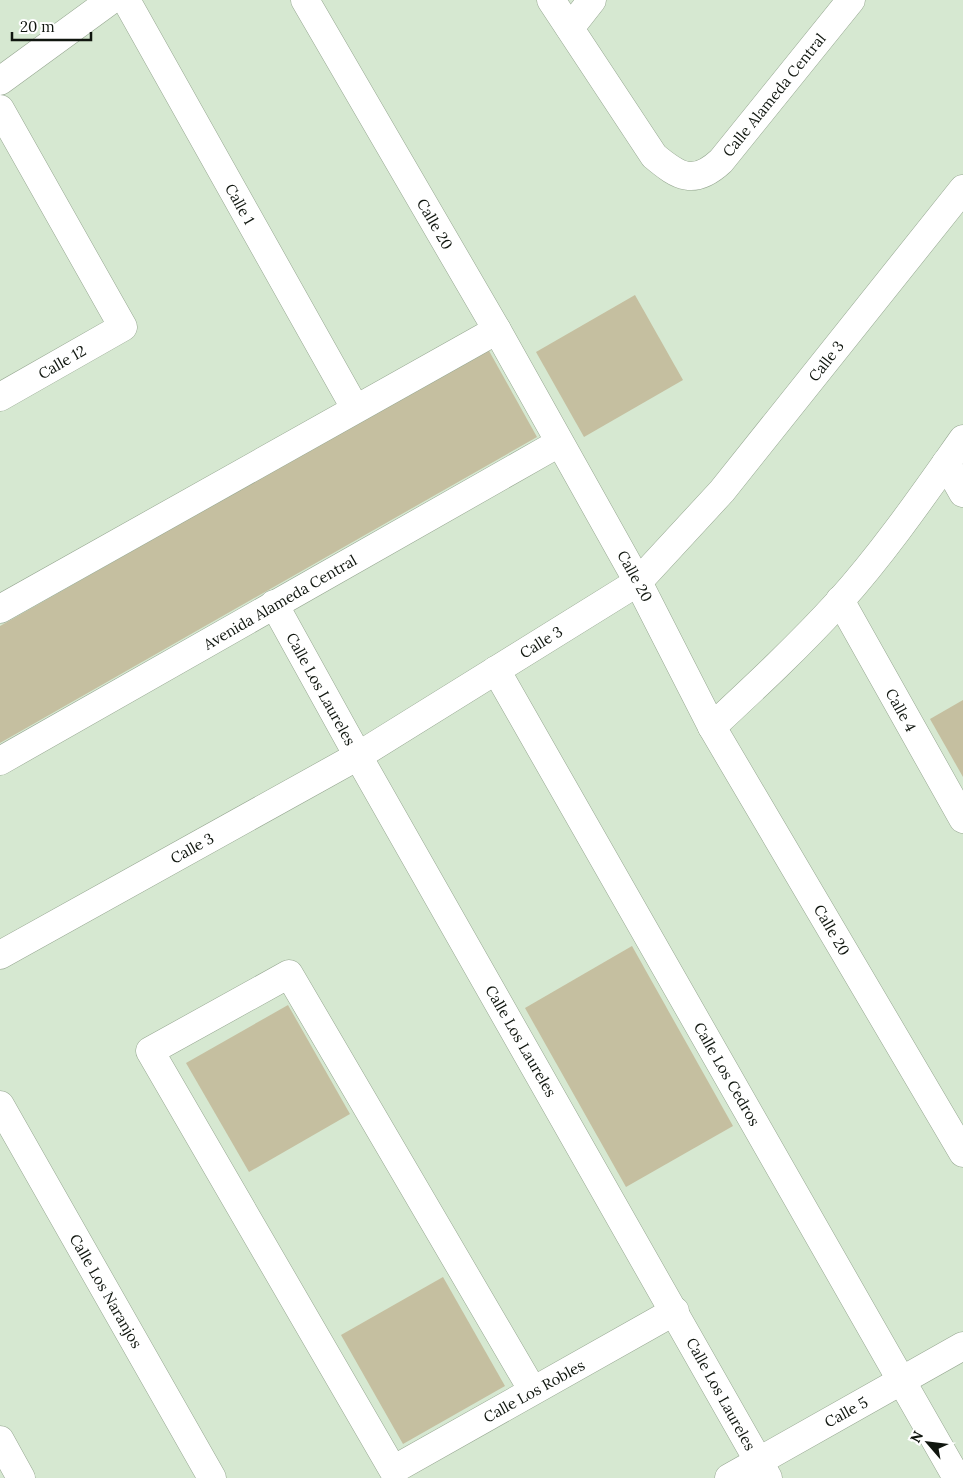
<svg xmlns="http://www.w3.org/2000/svg" width="963" height="1478" viewBox="0 0 963 1478" font-family="Lora,serif">
<style>
.green{fill:#c5bfa0}
.lines{fill:none;stroke-linecap:round;stroke-linejoin:round}
.minor-casing{stroke:#96a791;stroke-width:29}
.tertiary-casing{stroke:#96a791;stroke-width:29}
.minor{stroke:#fff;stroke-width:28}
.tertiary{stroke:#fff;stroke-width:28}
.labels{text-anchor:middle;dominant-baseline:central;stroke-width:4;stroke-linejoin:round;paint-order:stroke}
.street-label{font-size:15px;fill:#10160f;stroke:#fff}
</style>
<rect width="100%" height="100%" fill="#d6e8d1"/>
<g class="green">
<polygon points="635,295 683,380 584,437 536,352"/>
<polygon points="488,349 537,437 0,743 0,626"/>
<polygon points="963,700 963,777 930,719"/>
<polygon points="632,946 733,1126 626,1187 525,1008"/>
<polygon points="288,1005 350,1114 249,1172 186,1063"/>
<polygon points="443,1277 505,1386 403,1444 341,1335"/>
</g>
<g class="lines">
<g class="minor-casing">
<g id="minor">
<polyline points="126,0 355,408"/>
<path d="M551,0L654,156C679,177 694,186 721,161L851,0"/>
<polyline points="570,28 592,0"/>
<polyline points="0,81 111,0"/>
<polyline points="0,109 123,327 0,397"/>
<polyline points="946,463 963,493"/>
<polyline points="840,600 963,819"/>
<polyline points="274,604 358,756 768,1478"/>
<polyline points="496,670 957,1478"/>
<path d="M712,727C756,686 799,646 839,602C884,552 924,494 963,439"/>
<polyline points="0,955 358,756 638,582"/>
<polyline points="0,1105 212,1478"/>
<polyline points="533,1391 289,974 150,1051 393,1470 675,1311"/>
</g>
</g>
<g class="tertiary-casing">
<g id="tertiary">
<polyline points="305,0 497,330 638,582 712,727 963,1153"/>
<polyline points="638,582 722,491 963,189"/>
<polyline points="0,609 497,330"/>
<polyline points="0,761 559,443"/>
<polyline points="0,1440 21,1478"/>
<polyline points="729,1478 963,1346"/>
</g>
</g>
<use href="#minor" class="minor"/>
<use href="#tertiary" class="tertiary"/>
</g>
<g class="labels">
<g class="street-label">
<text transform="translate(774 95) rotate(-51)">Calle Alameda Central</text>
<text transform="translate(240 204) rotate(61)">Calle 1</text>
<text transform="translate(435 224) rotate(60)">Calle 20</text>
<text transform="translate(826 361) rotate(-52)">Calle 3</text>
<text transform="translate(62 362) rotate(-30)">Calle 12</text>
<text transform="translate(635 576) rotate(61)">Calle 20</text>
<text transform="translate(280 602) rotate(-30)">Avenida Alameda Central</text>
<text transform="translate(541 642) rotate(-32)">Calle 3</text>
<text transform="translate(321 689) rotate(61)">Calle Los Laureles</text>
<text transform="translate(901 710) rotate(61)">Calle 4</text>
<text transform="translate(192 848) rotate(-29)">Calle 3</text>
<text transform="translate(832 930) rotate(60)">Calle 20</text>
<text transform="translate(521 1041) rotate(60)">Calle Los Laureles</text>
<text transform="translate(727 1074) rotate(60)">Calle Los Cedros</text>
<text transform="translate(106 1291) rotate(60)">Calle Los Naranjos</text>
<text transform="translate(534 1391) rotate(-29)">Calle Los Robles</text>
<text transform="translate(721 1394) rotate(61)">Calle Los Laureles</text>
<text transform="translate(846 1412) rotate(-29)">Calle 5</text>
</g>
</g>
<g transform="translate(928 1443) rotate(298)" stroke="#ffffff" stroke-width="4" paint-order="stroke">
<path d="M0-4L9 19L0 12L-9 19Z" fill="#10160f"/>
<text y="-8" font-size="14" font-weight="bold" text-anchor="middle" fill="#10160f">N</text>
</g>
<path d="M12 32v8h79v-8" fill="none" stroke="#10160f" stroke-width="2.5"/>
<text x="20" y="32" font-size="15" fill="#10160f" stroke="#ffffff" stroke-width="4" paint-order="stroke">20 m</text>
</svg>
